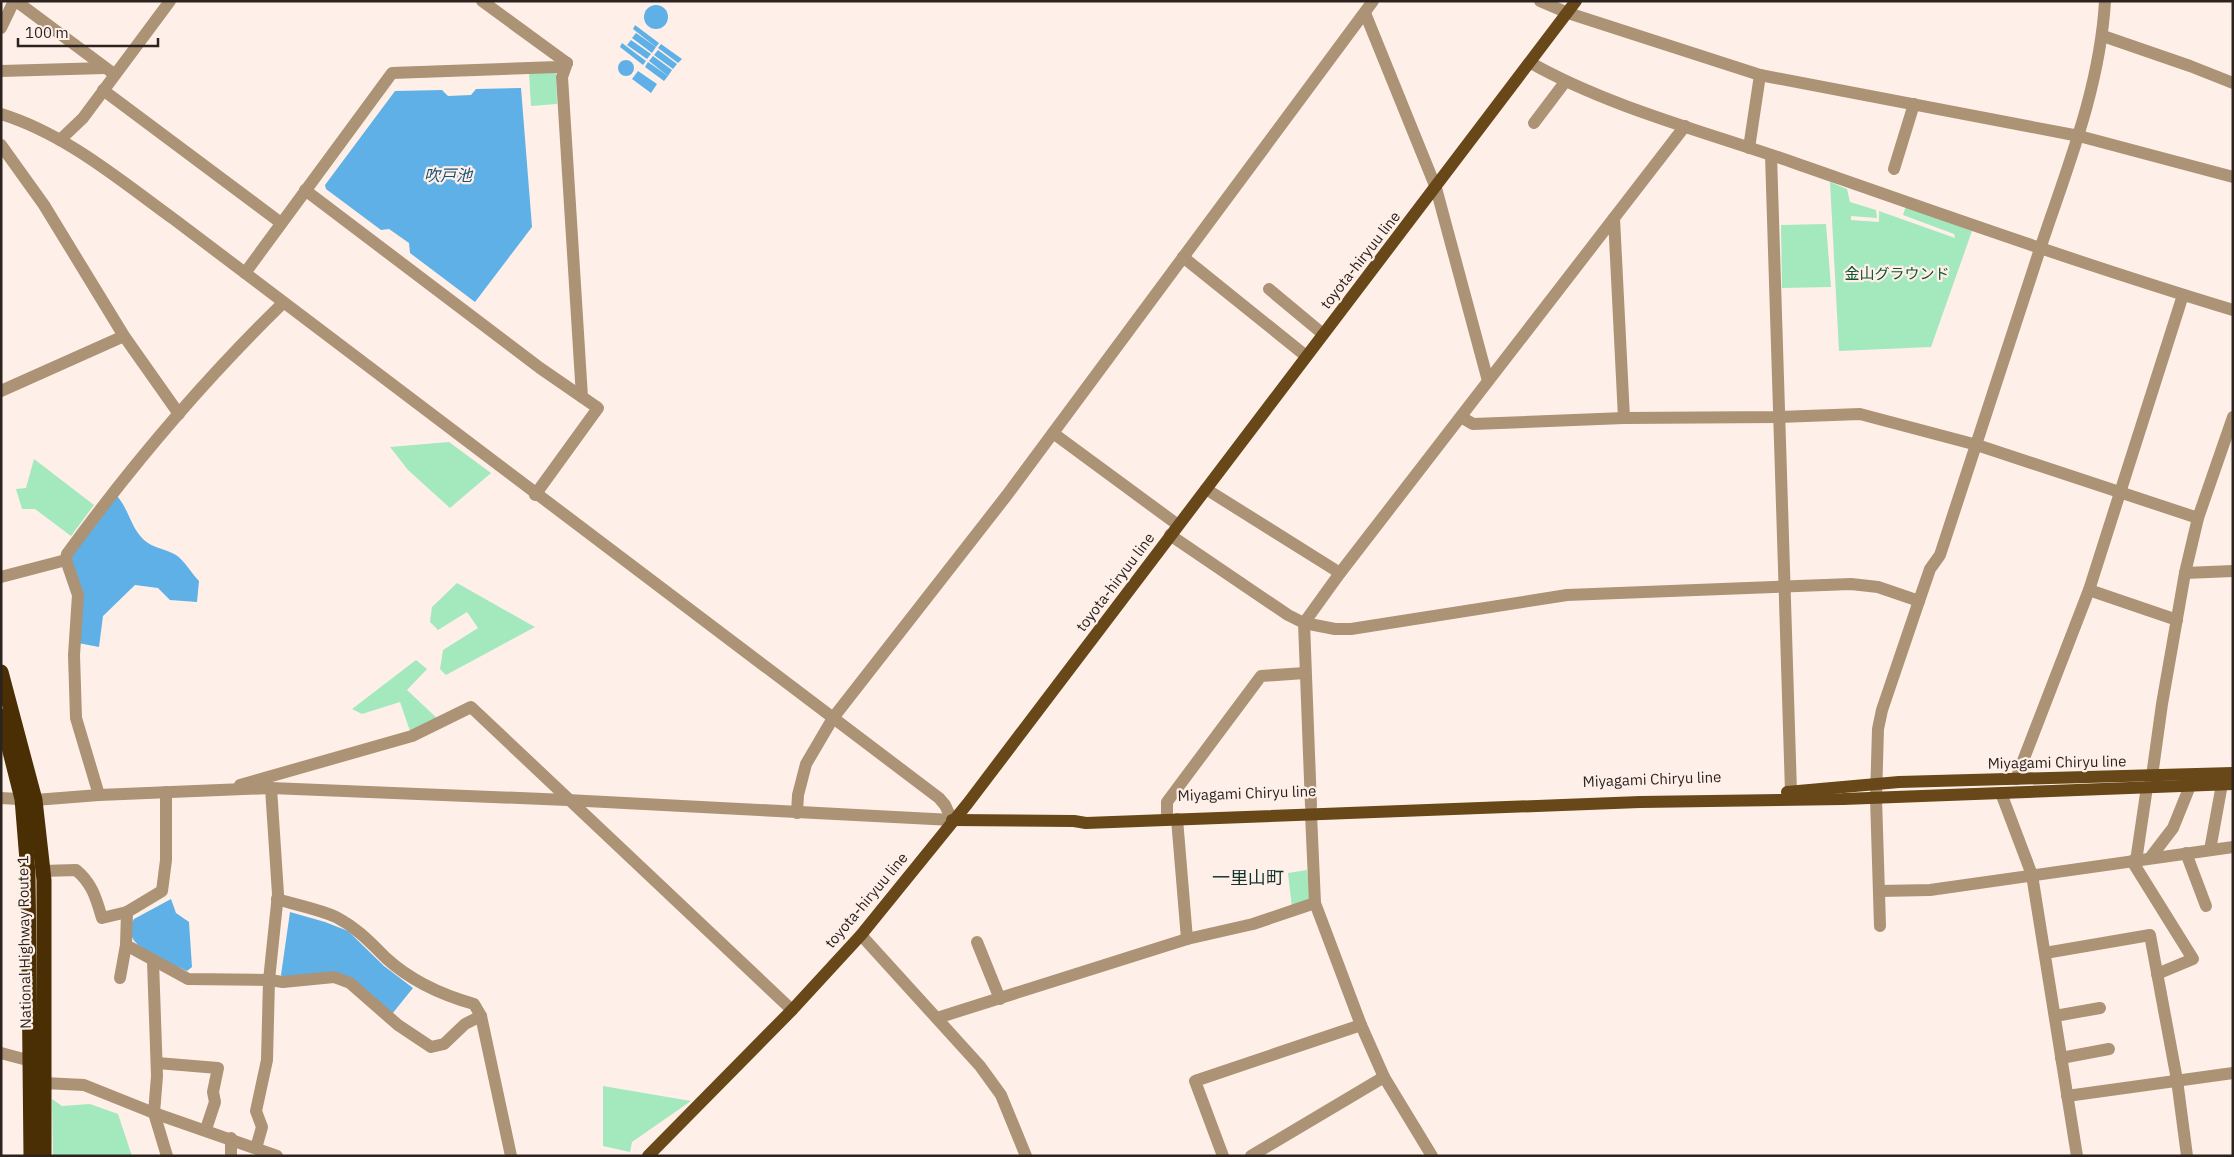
<svg xmlns="http://www.w3.org/2000/svg" width="2234" height="1157" viewBox="0 0 2234 1157" font-family="'IBM Plex Sans','Noto Sans JP',sans-serif">
<style>
.green{fill:#a4e8be}
.water{fill:#5fb0e6}
.lines{fill:none;stroke-linecap:round;stroke-linejoin:round}
.minor{stroke:#ac9376;stroke-width:12}
.major{stroke:#684718;stroke-width:12}
.highway{stroke:#4a2f04;stroke-width:15}
.labels{text-anchor:middle;dominant-baseline:central;stroke-width:4.5;stroke-linejoin:round;paint-order:stroke}
.street-label{font-size:15px;fill:#2c231f;stroke:#fef0e9}
.park-label{font-size:15px;fill:#115433;stroke:#fef0e9}
.water-label{font-size:16px;font-style:italic;fill:#165377;stroke:#fef0e9}
.quarter-label{font-size:18px;fill:#11322d;stroke:#fef0e9}
</style>
<rect width="100%" height="100%" fill="#fef0e9"/>
<g class="green">
<polygon points="556,72 557,104 531,106 529,73"/>
<polygon points="1830,182 1847,189 1850,202 1876,210 1877,218 1851,216 1851,220 1879,222 1879,211 1955,238 1954,234 1903,215 1906,206 1972,231 1931,347 1839,351"/>
<polygon points="1826,224 1831,287 1782,288 1781,225"/>
<polygon points="449,442 491,473 450,508 408,470 390,447"/>
<polygon points="34,459 94,505 71,536 35,509 22,509 16,489 26,488"/>
<polygon points="457,583 535,627 446,675 440,669 443,650 478,628 467,612 438,630 430,622 432,607"/>
<polygon points="416,660 427,669 407,690 440,721 410,731 400,702 362,714 352,709"/>
<polygon points="1307,870 1311,903 1292,908 1288,873"/>
<polygon points="603,1086 691,1101 632,1142 630,1152 603,1146"/>
<polygon points="52,1099 62,1106 90,1104 118,1114 132,1156 53,1156"/>
</g>
<g class="water">
<circle cx="656" cy="17" r="12"/>
<polygon points="635,25 659,43 656,47 633,29"/>
<polygon points="636,33 656,47 652,53 632,38"/>
<polygon points="631,40 651,54 647,59 627,45"/>
<polygon points="622,43 646,61 643,65 620,47"/>
<polygon points="661,44 682,59 678,63 658,48"/>
<polygon points="658,50 677,64 673,69 654,55"/>
<polygon points="653,56 672,70 668,76 649,61"/>
<circle cx="626" cy="68" r="8"/>
<polygon points="648,62 668,76 664,81 645,67"/>
<polygon points="638,71 657,84 651,93 632,79"/>
<polygon points="521,88 532,227 475,302 410,253 409,243 389,229 381,230 326,189 325,185 395,91 442,90 448,96 471,95 476,89"/>
<path d="M115,494C128,506 130,527 144,540C153,548 166,549 176,555C184,560 192,574 199,581L197,602L170,600L158,588L135,585L103,616L99,647L78,643L71,555Z"/>
<path d="M171,899L176,913L189,922L192,967L187,971C169,962 116,946 134,919Z"/>
<polygon points="290,912 325,922 348,931 384,966 413,988 392,1014 353,981 289,983 281,975"/>
</g>
<g class="lines">
<g class="minor">
<polyline points="16,1 114,74"/>
<polyline points="482,1 567,63"/>
<polyline points="1540,1 1568,13 1760,75 2079,136 2233,177"/>
<polyline points="1365,13 1436,188 1488,381"/>
<polyline points="1,28 14,1"/>
<polyline points="2103,36 2190,66 2233,83"/>
<path d="M1531,63C1609,107 1706,132 1792,162C1938,213 2084,265 2233,310"/>
<polyline points="1,71 105,68"/>
<polyline points="103,90 281,223"/>
<path d="M1,114C66,134 121,181 175,220L939,798L945,805L952,820L567,800L271,788L99,795L35,800L1,798"/>
<polyline points="1534,123 1565,82"/>
<polyline points="1685,126 1340,573 1304,623 1335,629 1351,629 1567,595 1851,584 1878,587 1919,601"/>
<polyline points="60,140 83,118 170,1"/>
<polyline points="1,145 44,205 124,336 179,414"/>
<polyline points="1749,148 1760,75"/>
<polyline points="1771,155 1791,792"/>
<polyline points="1894,169 1914,104"/>
<polyline points="305,190 540,368 582,397"/>
<polyline points="1614,218 1624,418"/>
<polyline points="1183,257 1306,356"/>
<polyline points="245,273 392,73 557,67 567,63"/>
<polyline points="1269,289 1323,334"/>
<polyline points="1,391 124,336"/>
<polyline points="1461,417 1473,424 1624,418 1779,417 1860,414 1977,445 2198,518"/>
<polyline points="1053,433 1178,525"/>
<polyline points="1206,489 1340,573"/>
<polyline points="535,495 598,408 582,397 562,77 567,63"/>
<polyline points="1170,535 1288,615 1304,623 1311,806"/>
<polyline points="2185,573 2233,571"/>
<polyline points="1,577 66,560"/>
<polyline points="2089,590 2177,620"/>
<polyline points="2152,776 2162,704 2185,573 2198,518 2233,417"/>
<polyline points="2016,779 2089,590 2183,295"/>
<polyline points="240,785 412,736 471,707 792,1010"/>
<polyline points="166,792 166,860 162,891 127,912 126,945 188,979 269,980 278,894 271,788"/>
<polyline points="2001,793 2032,875 2077,1156"/>
<path d="M99,795L76,718L74,655L78,595L66,560L67,554C132,465 204,380 283,303"/>
<polyline points="797,813 798,795 806,764 833,718 1007,495 1373,1"/>
<polyline points="1167,813 1167,802 1261,676 1305,673"/>
<polyline points="1311,814 1315,903 1361,1025 1384,1077 1432,1156"/>
<polyline points="1177,819 1187,939"/>
<polyline points="2210,850 2222,784"/>
<polyline points="2186,853 2206,906"/>
<polyline points="2150,858 2173,828 2190,786"/>
<polyline points="2132,861 2193,959 2157,974"/>
<polyline points="2136,861 2147,787"/>
<path d="M42,871L76,870C92,883 96,898 102,918L127,912"/>
<polyline points="1879,891 1930,890 2233,847"/>
<path d="M277,899C296,905 318,909 336,917C357,928 370,942 386,958C411,981 442,995 474,1004L481,1016L511,1156"/>
<path d="M1880,926L1876,798L1878,729L1882,710L1919,601L1930,569L1940,555C1974,453 2006,351 2040,249C2067,168 2100,88 2105,1"/>
<polyline points="861,935 980,1066 1001,1095 1026,1156"/>
<polyline points="977,942 1000,999"/>
<polyline points="2045,953 2150,935 2177,1080 2187,1156"/>
<polyline points="153,961 157,1076 154,1113 167,1156"/>
<polyline points="120,978 126,945"/>
<polyline points="2055,1016 2100,1008"/>
<polyline points="937,1018 1187,939 1253,924 1315,903"/>
<polyline points="1,1053 31,1061"/>
<polyline points="2061,1058 2109,1049"/>
<polyline points="157,1063 218,1068 213,1092 215,1102 206,1129"/>
<polyline points="44,1083 84,1085 154,1113 277,1156"/>
<polyline points="2067,1096 2233,1073"/>
<polyline points="231,1138 231,1156"/>
<polyline points="256,1148 262,1127 256,1111 267,1060 269,980 283,982 334,977 350,983 398,1025 431,1047 444,1044 465,1024 481,1016"/>
<polyline points="1223,1156 1195,1081 1361,1025"/>
<polyline points="1251,1156 1384,1077"/>
</g>
<g class="major">
<polyline points="1787,792 1899,782 2233,773"/>
<polyline points="952,820 1074,821 1086,823 1640,802 1843,799 2233,784"/>
<polyline points="648,1156 792,1010 861,935 968,803 1576,1"/>
</g>
<g class="highway">
<polyline points="1,672 35,800 44,880 44,1156"/>
<polyline points="1,716 22,799 28,873 31,1156"/>
</g>
</g>
<g class="labels">
<g class="street-label">
<text transform="translate(1360 260) rotate(-52)">toyota-hiryuu line</text>
<text transform="translate(1115 582) rotate(-53)">toyota-hiryuu line</text>
<text transform="translate(2057 762) rotate(-1)">Miyagami Chiryu line</text>
<text transform="translate(1652 779) rotate(-2)">Miyagami Chiryu line</text>
<text transform="translate(1247 793) rotate(-2)">Miyagami Chiryu line</text>
<text transform="translate(866 900) rotate(-50)">toyota-hiryuu line</text>
<text transform="translate(24 942) rotate(-91)">National Highway Route 1</text>
</g>
<g class="park-label">
<text x="1897" y="273">金山グラウンド</text>
</g>
<g class="water-label">
<text x="448" y="175">吹戸池</text>
</g>
<g class="quarter-label">
<text x="1248" y="877">一里山町</text>
</g>
</g>
<rect width="2234" height="1157" fill="none" stroke="#2c231f" stroke-width="5"/>
<path d="M18 38v8h140v-8" fill="none" stroke="#2c231f" stroke-width="2.5"/>
<text x="25" y="38" font-size="15" fill="#2c231f" stroke="#fef0e9" stroke-width="4" paint-order="stroke">100 m</text>
</svg>
